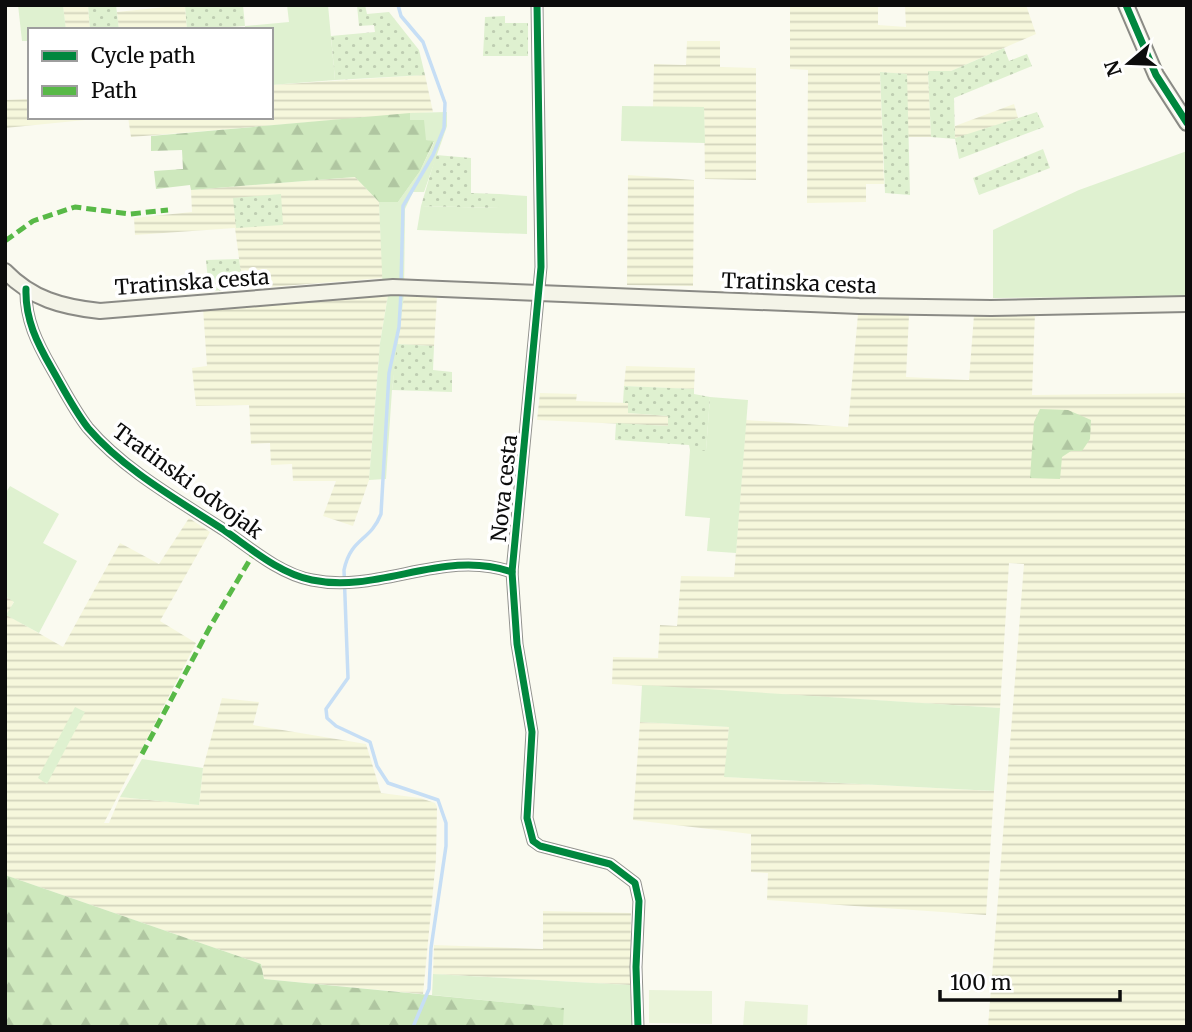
<svg xmlns="http://www.w3.org/2000/svg" width="1192" height="1032" viewBox="0 0 1192 1032" font-family="Merriweather,serif">
<style>
.farmland{fill:url(#farmland-rules)}
.grass{fill:#dff1d0}
.forest{fill:url(#forest-firs)}
.garden{fill:url(#garden-dots)}
.pitch{fill:#eaf4d9}
.lines{fill:none;stroke-linecap:round;stroke-linejoin:round}
.stream{stroke:#c6def5;stroke-width:3.5}
.street-casing{stroke:#93938f;stroke-width:13}
.secondary-casing{stroke:#8a8a85;stroke-width:18}
.street{stroke:#fefefd;stroke-width:10}
.secondary{stroke:#f4f4e8;stroke-width:14}
.quiet{stroke:#58b947;stroke-width:5;stroke-dasharray:10 5;stroke-linecap:butt}
.cycleway-casing{stroke:#fff;stroke-width:11}
.cycleway{stroke:#00873e;stroke-width:7}
.labels{text-anchor:middle;dominant-baseline:central;stroke-width:7;stroke-linejoin:round;paint-order:stroke}
.street-label{font-size:21px;fill:#0c0c0c;stroke:#fff}
</style>
<defs>
<pattern id="farmland-rules" width="6" height="5" patternUnits="userSpaceOnUse" patternTransform="scale(1.75)"><rect width="6" height="5" fill="#f6f7dc"/><path d="M0 2.5h6" fill="none" stroke="#d2d3bc"/></pattern>
<pattern id="forest-firs" width="22" height="20" patternUnits="userSpaceOnUse" patternTransform="scale(1.75)"><rect width="22" height="20" fill="#cee8bd"/><path d="M5 1l3.5 6h-7zM16 11l3.5 6h-7z" fill="#b0c6a1"/></pattern>
<pattern id="garden-dots" width="8" height="8" patternUnits="userSpaceOnUse" patternTransform="scale(1.75)"><rect width="8" height="8" fill="#dff1d0"/><path d="M2 2h.1M6 6h.1" fill="none" stroke="#becdb1" stroke-width="1.8" stroke-linecap="round"/></pattern>
</defs>
<rect width="100%" height="100%" fill="#fafaf0"/>
<g class="farmland">
<polygon points="63,5 88,5 90,30 66,30"/>
<polygon points="185,5 187,30 119,30 117,12"/>
<polygon points="790,5 878,5 878,25 906,27 905,5 1026,5 1036,34 951,71 928,71 931,137 908,137 906,74 880,72 884,184 866,184 866,202 807,203 808,70 790,69"/>
<polygon points="687,41 720,41 720,67 756,68 756,180 705,179 704,107 653,107 654,64 686,65"/>
<polygon points="425,75 433,112 131,137 128,117 271,117 271,85"/>
<polygon points="30,99 30,117 115,117 5,128 5,100"/>
<polygon points="1014,104 1018,118 955,139 955,126"/>
<polygon points="628,175 694,180 693,286 627,285"/>
<polygon points="355,177 379,202 383,278 243,289 235,228 135,235 134,218 192,212 191,190"/>
<polygon points="388,294 380,343 369,480 353,526 323,516 336,481 293,481 292,464 271,465 270,443 251,444 249,405 196,406 192,368 207,366 203,308"/>
<polygon points="404,295 437,296 434,346 397,344"/>
<polygon points="1035,313 1032,395 1187,393 1187,1027 988,1027 1024,564 1009,563 1000,708 612,684 613,657 658,658 660,625 677,626 681,576 734,577 746,420 848,427 858,314 909,315 906,377 969,380 974,315"/>
<polygon points="626,366 695,368 694,389 624,386"/>
<polygon points="540,393 577,394 576,401 628,403 628,413 669,416 668,426 537,420"/>
<polygon points="189,518 210,532 160,621 196,643 104,823 109,823 120,797 199,805 203,768 222,698 259,702 253,725 366,744 381,793 420,798 435,803 437,807 436,859 423,994 264,979 261,964 5,875 5,596 14,601 7,615 63,647 120,543 159,564"/>
<polygon points="640,722 729,727 725,777 994,791 986,915 767,900 768,873 751,872 751,834 633,820"/>
<polygon points="543,911 631,913 630,985 433,974 434,945 543,949"/>
</g>
<g class="grass">
<polygon points="18,5 63,5 66,30 30,30 30,41 22,41"/>
<polygon points="287,5 328,5 335,80 271,85 271,30 245,30 245,26 289,22"/>
<polygon points="622,106 704,107 705,143 621,141"/>
<polygon points="447,112 447,126 424,192 413,192 405,209 404,295 392,390 386,479 369,480 380,343 388,295 383,295 379,202 398,202 420,171 434,142 426,140 409,120 410,113"/>
<polygon points="1187,151 1187,296 993,298 993,230 1079,190"/>
<polygon points="499,194 527,196 527,234 417,230 421,206 498,208"/>
<polygon points="710,397 748,400 736,553 707,551 710,518 685,516 690,450 706,450"/>
<polygon points="10,486 59,514 43,543 77,561 39,633 6,615 14,602 5,596 5,494"/>
<polygon points="642,685 1000,708 994,791 724,777 729,727 640,722"/>
<polygon points="75,707 85,712 47,784 38,778"/>
<polygon points="142,759 203,768 199,805 120,797"/>
<polygon points="433,974 630,985 634,1027 563,1027 563,1008 432,995"/>
</g>
<g class="forest">
<polygon points="410,113 410,120 424,120 426,140 434,141 420,171 398,202 379,202 355,177 191,190 190,185 156,189 154,171 183,169 182,150 151,151 151,136"/>
<polygon points="1040,409 1068,410 1091,420 1090,439 1082,451 1071,451 1062,457 1060,479 1030,478 1034,422"/>
<polygon points="5,875 261,964 264,979 564,1008 563,1027 5,1027"/>
</g>
<g class="garden">
<polygon points="88,5 116,5 119,30 90,30"/>
<polygon points="185,5 243,5 245,26 187,30"/>
<polygon points="357,5 365,5 367,14 389,12 419,50 425,75 335,80 331,36 375,32 374,25 359,26"/>
<polygon points="505,16 505,23 528,23 528,56 483,56 485,17"/>
<polygon points="1004,48 1009,61 1027,54 1032,66 954,98 955,138 1037,112 1044,127 959,159 955,139 931,137 928,71 951,71"/>
<polygon points="880,72 907,74 910,195 885,193"/>
<polygon points="1043,149 1050,168 979,195 973,178"/>
<polygon points="436,155 471,158 471,193 499,194 499,208 421,206"/>
<polygon points="281,194 283,225 236,228 233,198"/>
<polygon points="239,259 243,289 209,291 206,260"/>
<polygon points="397,344 434,346 433,370 452,372 452,392 392,390"/>
<polygon points="624,386 694,389 694,394 710,397 706,451 690,450 689,445 615,440 616,423 668,426 668,416 628,413 628,403 623,403"/>
</g>
<g class="pitch">
<polygon points="649,990 712,991 712,1024 649,1023"/>
<polygon points="745,1001 808,1005 807,1027 743,1027"/>
</g>
<g class="lines">
<g class="stream">
<polyline points="398,5 401,16 423,42 445,103 444,128 433,155 403,206 401,284"/>
<path d="M401,292L399,327L389,373L381,514C370,542 351,537 344,570L348,678L326,709L327,718L336,726L370,742L377,766L388,783L438,800L446,823V846L431,948L429,989L413,1027"/>
</g>
<g class="street-casing">
<g id="street">
<polyline points="537,5 541,267 512,572 517,644 532,732 527,818 533,841 540,846 610,864 635,883 639,901 636,967 638,1027"/>
<path d="M26,289C25,319 37,343 52,369C63,388 74,410 88,428C124,470 178,500 224,530C250,548 280,574 312,580C380,594 444,548 512,572"/>
</g>
</g>
<g class="secondary-casing">
<g id="secondary">
<polyline points="1126,5 1156,75 1187,123"/>
<path d="M5,271C32,299 62,307 100,311L393,287L859,306L991,308L1187,304"/>
</g>
</g>
<use href="#street" class="street"/>
<use href="#secondary" class="secondary"/>
<g class="quiet">
<polyline points="5,241 33,221 75,207 130,214 168,210"/>
<polyline points="142,754 210,627 255,551"/>
</g>
<g class="cycleway-casing">
<g id="cycleway">
<polyline points="537,5 541,267 512,572 517,644 532,732 527,818 533,841 540,846 610,864 635,883 639,901 636,967 638,1027"/>
<polyline points="1126,5 1156,75 1187,123"/>
<path d="M26,289C25,319 37,343 52,369C63,388 74,410 88,428C124,470 178,500 224,530C250,548 280,574 312,580C380,594 444,548 512,572"/>
</g>
</g>
<use href="#cycleway" class="cycleway"/>
</g>
<g class="labels">
<g class="street-label">
<text transform="translate(192 282) rotate(-4)">Tratinska cesta</text>
<text transform="translate(799 283) rotate(2)">Tratinska cesta</text>
<text transform="translate(188 481) rotate(36)">Tratinski odvojak</text>
<text transform="translate(504 488) rotate(-84)">Nova cesta</text>
</g>
</g>
<rect width="1192" height="1032" fill="none" stroke="#0c0c0c" stroke-width="14"/>
<rect x="28" y="28" width="245" height="91" fill="#ffffff" stroke="#9e9e9e" stroke-width="2"/>
<rect x="42" y="51" width="35" height="10" fill="#00873e" stroke="#9e9e9e" stroke-width="2"/>
<text x="91" y="63" font-size="21" fill="#0c0c0c">Cycle path</text>
<rect x="42" y="86" width="35" height="10" fill="#58b947" stroke="#9e9e9e" stroke-width="2"/>
<text x="91" y="98" font-size="21" fill="#0c0c0c">Path</text>
<g transform="translate(1129 63) rotate(251)" stroke="#ffffff" stroke-width="5" paint-order="stroke">
<path d="M0-5L12 26L0 18L-12 26Z" fill="#0c0c0c"/>
<text y="-10" font-size="19" font-weight="bold" text-anchor="middle" fill="#0c0c0c">N</text>
</g>
<path d="M940 990v10h180v-10" fill="none" stroke="#0c0c0c" stroke-width="3.5"/>
<text x="950" y="990" font-size="21" fill="#0c0c0c" stroke="#ffffff" stroke-width="5" paint-order="stroke">100 m</text>
</svg>
